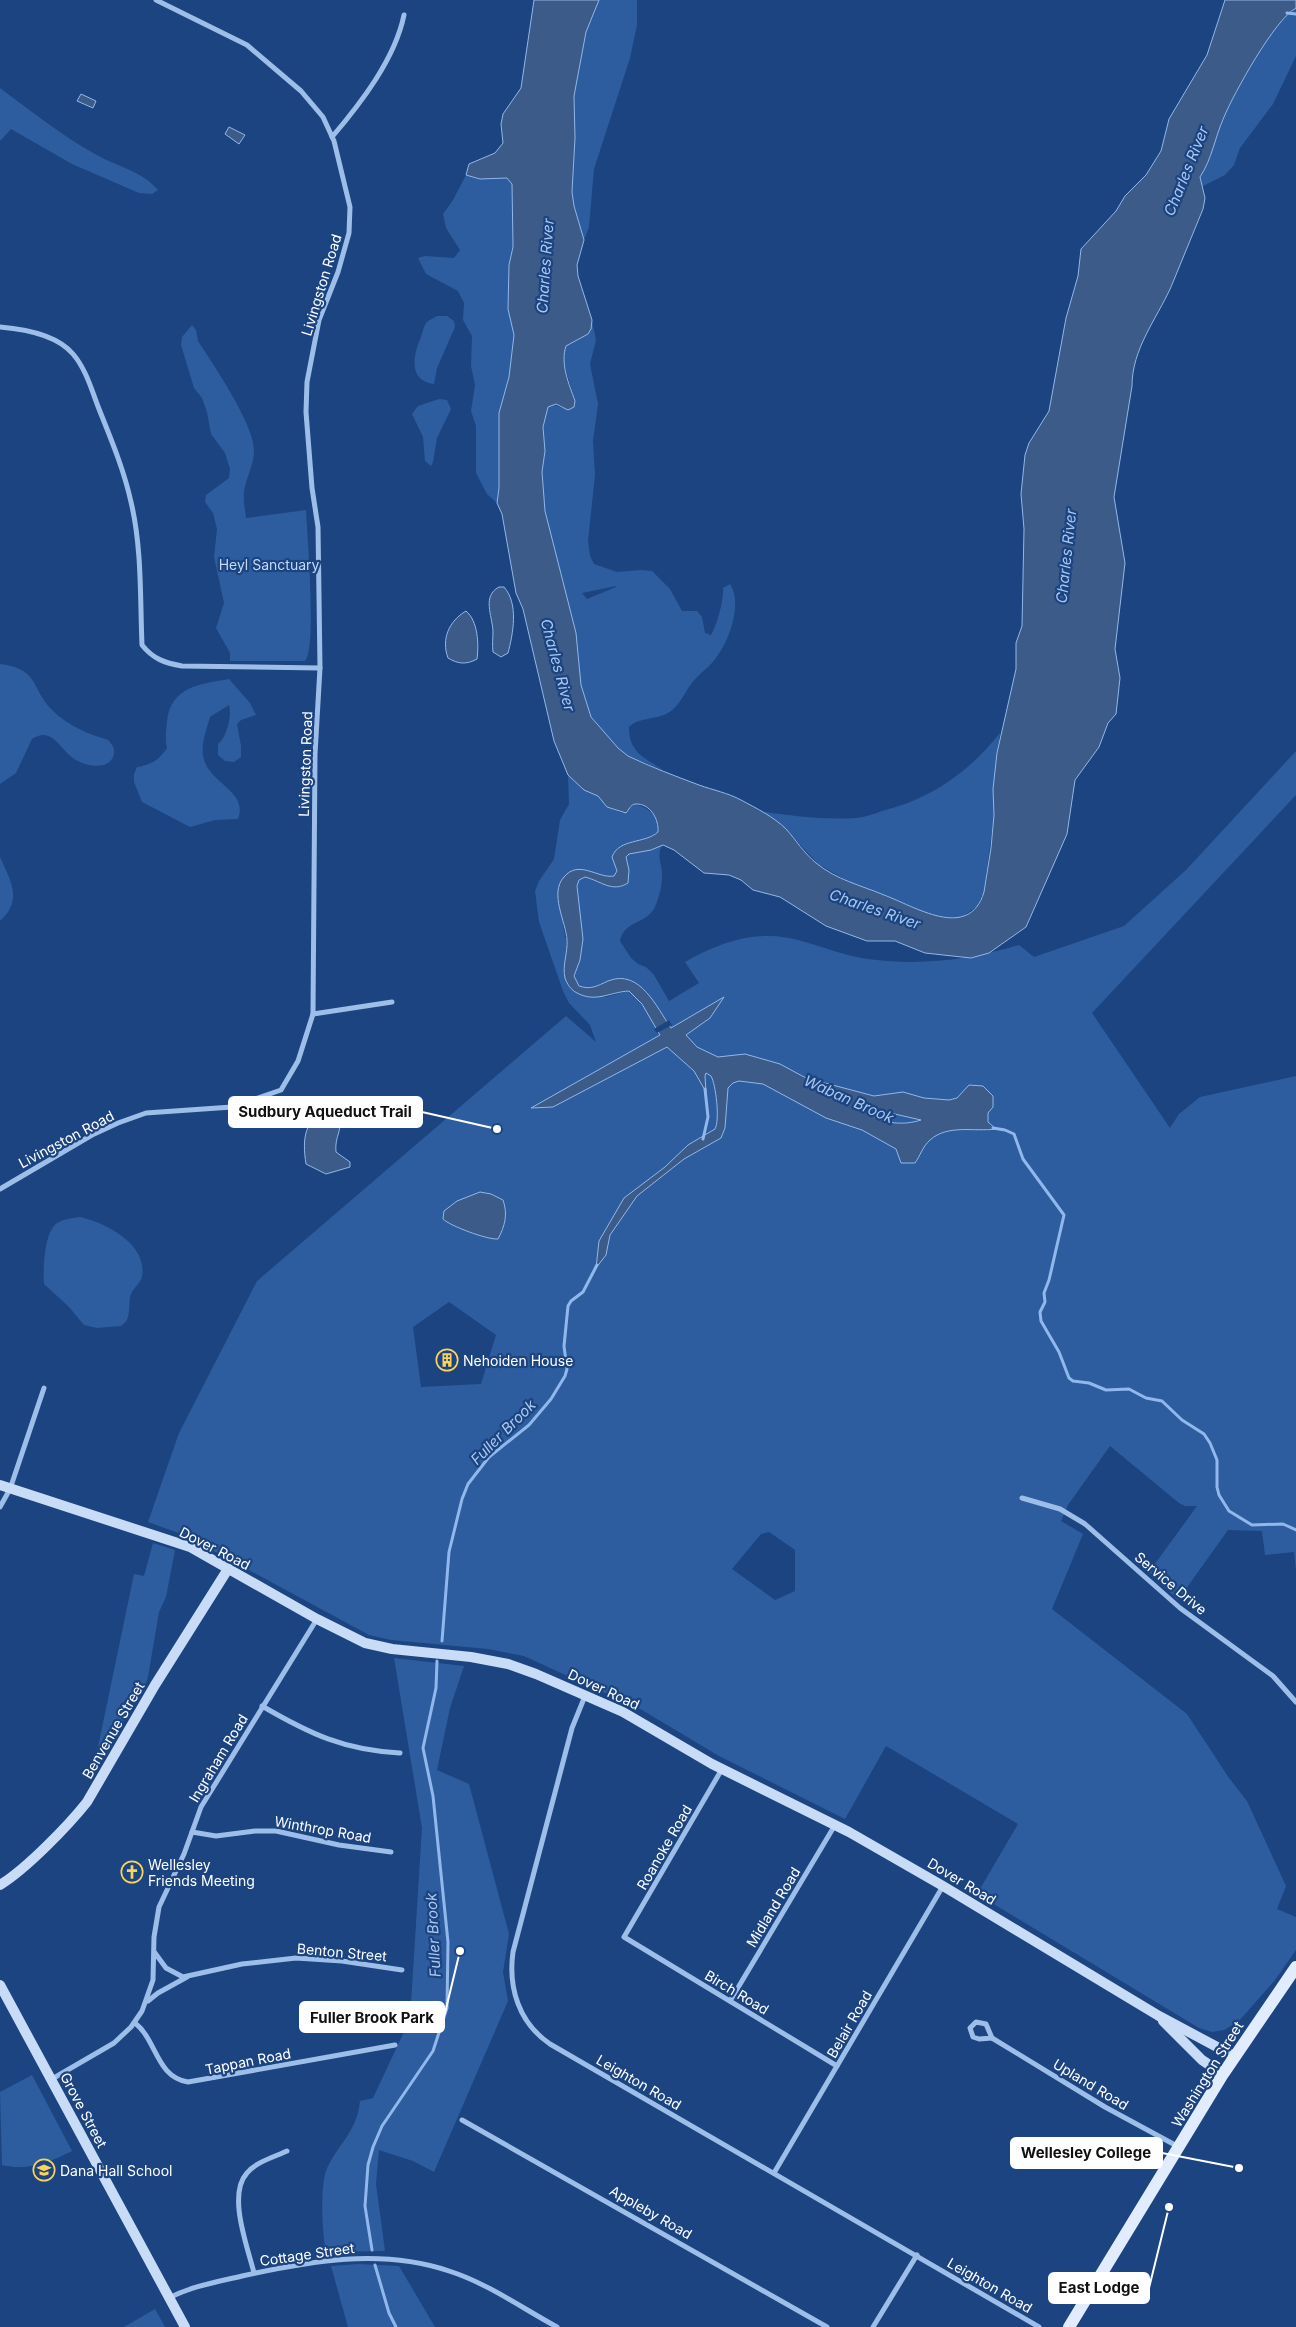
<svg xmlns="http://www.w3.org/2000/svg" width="1296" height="2327" viewBox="0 0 1296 2327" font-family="Inter,sans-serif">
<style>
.green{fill:#2d5d9f;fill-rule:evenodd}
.water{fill:#3c5b88;stroke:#91b8ec;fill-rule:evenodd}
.pier{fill:#1b4480}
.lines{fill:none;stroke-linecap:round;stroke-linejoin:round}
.stream{stroke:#91b8ec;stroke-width:3}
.street{stroke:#9ebeea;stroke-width:5}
.secondary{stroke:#c9dcf7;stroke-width:10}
.primary{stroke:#e1ecfe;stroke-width:12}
.labels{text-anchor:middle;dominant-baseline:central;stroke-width:4.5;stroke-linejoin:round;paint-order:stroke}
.street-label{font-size:14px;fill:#fff;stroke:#1b4480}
.park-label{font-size:14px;fill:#c2d9f8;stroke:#1b4480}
.poi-label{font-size:14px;fill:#fff;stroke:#1b4480;text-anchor:start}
.water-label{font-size:15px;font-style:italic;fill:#a9c8f2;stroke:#1b4480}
.leader{fill:none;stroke:#fff;stroke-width:2}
.callout-dot{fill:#fff;stroke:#1b4480;stroke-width:2}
.callout{fill:#fff;stroke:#fff;stroke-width:2}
.callout-label{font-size:15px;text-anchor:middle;font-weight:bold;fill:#111}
</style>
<rect width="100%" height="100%" fill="#1b4480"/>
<g class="green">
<polygon points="599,0 637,0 637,25 630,58 594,169 589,227 584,240 574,206 572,192 575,138 574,96 586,32"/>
<path d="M1296,8V56L1273,104L1240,148L1234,165L1225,175L1201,187L1200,177C1212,159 1215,137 1224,117C1234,93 1275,19 1296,8Z"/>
<path d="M0,88C31,111 61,135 95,154C117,167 141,170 158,190L152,194L139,193L72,164L11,129L0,141Z"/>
<polygon points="466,175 480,179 507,178 512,184 513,247 509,265 508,309 514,335 509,377 499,413 499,488 497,503 487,494 476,473 476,426 471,411 475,385 471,366 472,336 463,320 464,303 458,291 426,274 418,258 425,256 454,258 460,250 446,228 443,214 453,200"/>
<path d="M437,316H447L454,321L455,327L437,368L434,384C408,381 413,355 421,337C422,333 424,325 427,322C429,320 434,318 437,316Z"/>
<path d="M592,320L596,340L590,364L598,404L593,441L595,475L588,541L590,556L594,564L617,572L641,570L652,571L670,589L682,611H697L702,617L705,633L711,635C717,626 724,599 723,588L730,584C743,604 729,642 715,659C709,668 698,674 691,684C684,694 679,706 668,713C656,720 639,717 629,727C629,753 644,757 663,770L628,756L618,748L591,717L586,704L581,685L576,633L545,511L542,472L545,451L543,427L548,407L552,404L562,408L575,401L564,364L563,355L566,346L588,334ZM616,587L587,599L582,593L616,586Z"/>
<path d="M192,325L196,330L198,341C213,364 254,424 254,450C254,466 246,477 244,492C243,501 245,509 246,518L306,510C307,534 317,649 305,661H230V653L216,628L224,603L214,557L217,529L213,513L205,502L206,495L229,478L230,469L225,453L211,434L207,412L202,398L194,388L181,345L182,337Z"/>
<polygon points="439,399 447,400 451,409 437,438 433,462 431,466 425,461 423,437 412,414 418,406"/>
<path d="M0,664C40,669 30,688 53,711C67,725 88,734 108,740C112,744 115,748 114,754C110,772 83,766 73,758C59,748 52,726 32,739L16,773L0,784Z"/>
<path d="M229,679L250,703L256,715L241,720L237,724L241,746V757L234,762L225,761L218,755V744C227,737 232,716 229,705L210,717C207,728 201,743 203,755C207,784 249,790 238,819L215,820L190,827L142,802L134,782V774L137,767C151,765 159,760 167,748C165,739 166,731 167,721C171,686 201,684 229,679Z"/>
<path d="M1000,733L993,788L994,815L984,892L977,906L964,916L956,918H938L895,901L887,896L856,886L818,864L786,829L758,811C791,816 823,820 856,818C865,817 874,814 882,811C931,799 969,772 1000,733Z"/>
<path d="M1296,751V795L1092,1013L1170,1128L1179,1114L1200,1097L1296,1076V1571L1294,1552L1265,1555L1262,1531L1228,1530L1178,1600L1149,1572L1197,1506H1185L1179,1503L1110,1446L1068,1505L1061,1521L1083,1534L1052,1609L1187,1714L1229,1778L1247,1801L1286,1886L1277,1909L1296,1917V1950L1275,1980L1239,2021L1224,2030L1212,2032L1199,2028L977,1894L1018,1824L886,1746L845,1819L719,1756L642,1710L524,1656L488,1649L391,1640L369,1635L184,1535L148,1522L179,1433L257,1281L566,1016L596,1042L590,1025L569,1003L563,991L539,922L536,899L535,891L539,881L554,859L560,820L569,804L568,775L584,790L598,796L607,807L622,813L635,804C650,809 659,815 658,832L648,839L632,842L612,857L617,871L614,876C601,879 591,870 578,870L563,925L567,946L565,978L572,989L606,997L628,991L636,997L648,1013V993C640,986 632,979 621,978C605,977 590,997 575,983C573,968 582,955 583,940C583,920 573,900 579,880L584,877C601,881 612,893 628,883L629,871L626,857L629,854L650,850L663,845C655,854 663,866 662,876C662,887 659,897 655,907C647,924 623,921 620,941L631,958L638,964L646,967L654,975L669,1001L699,983L685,962C724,940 761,928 805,942C826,948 847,956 868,959C921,966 969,960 1019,945L1034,957L1124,926L1186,870ZM449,1302L496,1335L481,1384L421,1387L413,1327ZM769,1532L795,1550V1591L775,1600L732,1569L761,1534Z"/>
<path d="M0,857C11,882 23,900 0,921Z"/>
<path d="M80,1217C106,1223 148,1244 142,1277C140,1284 134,1287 131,1294C127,1305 133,1319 121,1326L97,1328L84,1325L69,1307L44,1284C43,1269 44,1232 57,1223C64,1219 72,1218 80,1217Z"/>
<polygon points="153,1543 175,1550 166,1597 159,1612 148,1677 145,1686 93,1771 134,1574 144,1576"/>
<path d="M394,1658L464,1666L450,1708L437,1770L469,1784L509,1934L503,1972L508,2001L434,2172L413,2161L379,2150L376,2184L385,2251L326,2252C322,2233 320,2188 326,2171C337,2144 357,2133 360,2101L373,2098L410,2019L422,1828Z"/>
<path d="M32,2075L72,2151C48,2163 28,2171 2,2165L0,2092Z"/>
<polygon points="358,2264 399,2266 435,2327 348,2327 331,2266"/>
<polygon points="155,2309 165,2327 124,2327"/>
</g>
<g class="water">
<path d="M534,0H599L586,32L574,96L575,138L572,192L574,206L584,240L577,265L578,276L592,320L591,329L588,334L566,346C560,364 569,384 575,401L574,407L568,410L556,404L548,407L543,427L545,451L542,472L545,511L576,633L581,685L591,717L618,748L628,756C651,767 675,776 699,785C713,790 728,793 741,800C756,808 774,817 786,829C796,840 804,853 816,863C837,880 860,885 884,895C914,906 969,942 984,892L991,848L994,815L993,789L997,753L1016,669V643L1022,626L1024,529L1021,494L1025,455L1029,443L1049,411L1066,318L1078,276L1081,249L1116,211L1125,196L1146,175L1161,151L1169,119L1207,55L1225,0H1296V8C1275,19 1234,93 1224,117C1215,137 1212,159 1200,177L1205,198L1203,209C1192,235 1182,261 1171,287C1156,320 1132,349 1132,386L1114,497L1125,563L1115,649L1120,678L1116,714L1108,723L1099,747L1075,780L1067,834L1026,927L989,953L971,958L925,953L895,941H867L826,926L780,897L753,890L741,880L729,875L704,873L674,850L663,845L651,850L629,854L626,857L629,870L628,883C612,893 601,881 585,877L579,880L577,886L583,939L580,960L574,976L579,986C591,990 597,986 608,981C640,968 657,1008 671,1028L724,997L710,1018L686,1035L697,1047L718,1057L745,1054L780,1064L806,1078L874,1096L903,1092L924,1098L949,1100L957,1098L969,1085L983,1086L993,1096V1107L988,1113V1122L996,1129C974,1132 948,1124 930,1140C923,1146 920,1156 915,1163H901L896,1149L862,1130L826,1118L763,1084L739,1081L733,1083L728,1088L725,1128L721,1138L684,1159L637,1196L610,1235L606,1255L596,1268L599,1241L624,1198L665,1167L688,1145L715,1129C720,1120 716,1085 711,1076L706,1073L705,1076L706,1092L694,1071L667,1047L553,1107L531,1108L660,1035L642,1004L629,991C610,992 596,1003 577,993C571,990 567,984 565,978C562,966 568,952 567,940C566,922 549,893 564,877C579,859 598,879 614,876L617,871L612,857C619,838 645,844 658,832C659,819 650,803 635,804C630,805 629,810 626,813L607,807L598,796L584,790L568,775L554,741L523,609L516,593L502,514L497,503L499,488V413L509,377L514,335L508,309L509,265L513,247L512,184L507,178L480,179L466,175L469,164L495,153L503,143L501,124L503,114L521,88ZM868,1108L921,1120C903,1126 878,1124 864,1109Z"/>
<polygon points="81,94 96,101 93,108 77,101"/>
<polygon points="229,127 245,135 239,144 225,134"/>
<path d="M499,587H504C519,604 513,634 508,653L501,657L493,652C492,645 493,638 493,631C492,615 482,596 499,587Z"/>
<path d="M466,611C478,621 479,644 477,659C466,665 458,664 448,658C441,639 449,621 466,611Z"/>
<path d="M330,1109C349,1128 334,1131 336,1152L350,1162V1167L326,1174L306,1164C302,1139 304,1118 330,1109Z"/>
<path d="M480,1192L491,1194L503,1200C508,1214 505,1226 498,1239C488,1240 450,1226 443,1219L444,1211L457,1201Z"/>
</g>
<polygon class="pier" points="669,1020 672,1025 657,1033 654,1029"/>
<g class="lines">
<g class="stream">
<polyline points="1287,13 1296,14"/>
<polyline points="993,1128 1005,1130 1014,1134 1023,1159 1064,1215 1049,1280 1044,1293 1045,1302 1040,1312 1041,1321 1059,1352 1069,1378 1073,1381 1089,1383 1106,1390 1129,1389 1146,1398 1162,1401 1182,1420 1204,1434 1210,1443 1217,1460 1217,1487 1219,1495 1229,1511 1252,1525 1283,1524 1296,1530"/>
<polyline points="703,1139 708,1117 705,1089"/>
<polyline points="442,1641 449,1552 462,1499 468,1484 489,1457 529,1425 551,1399 565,1376 567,1369 564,1346 568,1306 571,1301 583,1292 597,1265"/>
<polyline points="372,2250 365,2206 368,2165 373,2147 382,2126 433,2051 447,2008 448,1942 433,1796 423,1748 436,1688 437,1661"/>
<polyline points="375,2265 389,2313 396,2327"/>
</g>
<g class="street">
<path d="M332,137C361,103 395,59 404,15"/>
<path d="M0,327C24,329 56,334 73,354C86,369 92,391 99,409C111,439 124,470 131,502C142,548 140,598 142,645C153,659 165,663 182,666L320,668"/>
<polyline points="313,1014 392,1002"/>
<polyline points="0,1189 92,1135 118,1123 146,1113 232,1107 281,1090 298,1061 313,1014 315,754 320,668 319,596 318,527 312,488 306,412 307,382 319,320 338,272 349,233 350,207 334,141 323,117 301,91 247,45 156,0"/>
<polyline points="1022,1498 1060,1509 1085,1524 1180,1608 1273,1676 1296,1702"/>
<polyline points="0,1507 10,1489 44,1388"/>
<path d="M585,1696L572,1728L513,1952C508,1988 519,2023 550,2044L1039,2327"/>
<path d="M262,1706C310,1734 344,1750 400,1753"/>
<polyline points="722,1769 624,1937 837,2066"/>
<polyline points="192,1832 216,1836 255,1831 276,1831 339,1845 391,1852"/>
<polyline points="155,1953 166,1968 183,1977 242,1964 296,1958 342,1961 402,1970"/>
<polyline points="148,2001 158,1993 187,1977"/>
<polyline points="730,2001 835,1825"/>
<polygon points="976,2022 986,2024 992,2038 979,2039 973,2037 970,2028"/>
<path d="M135,2023C157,2040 156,2077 188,2082L395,2045"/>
<polyline points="992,2038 1105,2107 1177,2146"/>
<polyline points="52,2079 114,2043 131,2027 142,2011 153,1980 154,1937 159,1907 184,1854 201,1807 317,1619"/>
<polyline points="462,2120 827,2327"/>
<polyline points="774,2173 943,1886"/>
<path d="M254,2273C248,2248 227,2195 247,2173C256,2162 274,2157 287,2151"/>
<path d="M169,2298C192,2286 217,2282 242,2276C310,2261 381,2248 449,2271C487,2283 522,2308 557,2327"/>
<polyline points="873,2327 917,2255"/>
</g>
<g class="secondary">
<polyline points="0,1485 190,1547 317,1619 365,1643 392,1649 471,1657 508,1664 536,1674 623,1712 712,1764 849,1832 943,1886 1159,2016 1234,2056"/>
<path d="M0,1885C26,1869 68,1826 87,1802L155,1685L228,1569"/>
<polyline points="0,1985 185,2327"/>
<polyline points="1163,2021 1202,2060 1223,2074"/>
</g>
<polyline class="primary" points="1069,2327 1223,2074 1296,1967"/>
</g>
<defs>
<g id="building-ring" transform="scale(1.125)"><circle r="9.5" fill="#1b4480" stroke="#fcd35a" stroke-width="1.5"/><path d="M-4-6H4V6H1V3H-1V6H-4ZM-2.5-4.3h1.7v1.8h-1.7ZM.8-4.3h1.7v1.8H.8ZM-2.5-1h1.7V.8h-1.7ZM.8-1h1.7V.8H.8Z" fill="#fcd35a"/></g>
<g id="church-ring" transform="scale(1.125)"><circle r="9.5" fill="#1b4480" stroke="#fcd35a" stroke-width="1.5"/><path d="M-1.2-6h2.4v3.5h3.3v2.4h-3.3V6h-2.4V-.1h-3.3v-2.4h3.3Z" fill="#fcd35a"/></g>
<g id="school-ring" transform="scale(1.125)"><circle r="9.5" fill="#1b4480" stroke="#fcd35a" stroke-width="1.5"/><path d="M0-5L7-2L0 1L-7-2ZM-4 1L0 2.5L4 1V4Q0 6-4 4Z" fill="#fcd35a"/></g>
</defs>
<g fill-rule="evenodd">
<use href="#building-ring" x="447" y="1360"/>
<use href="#church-ring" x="132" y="1872"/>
<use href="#school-ring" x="44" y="2170"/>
</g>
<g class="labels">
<g class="street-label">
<text transform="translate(321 285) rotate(-73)">Livingston Road</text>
<text transform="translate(305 764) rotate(-88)">Livingston Road</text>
<text transform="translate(66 1139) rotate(-28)">Livingston Road</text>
<text transform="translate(215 1548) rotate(27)">Dover Road</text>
<text transform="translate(1171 1583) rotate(40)">Service Drive</text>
<text transform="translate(604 1689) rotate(25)">Dover Road</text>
<text transform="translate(113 1730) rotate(-60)">Benvenue Street</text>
<text transform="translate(218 1758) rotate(-59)">Ingraham Road</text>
<text transform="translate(323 1829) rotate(10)">Winthrop Road</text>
<text transform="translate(664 1847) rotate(-60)">Roanoke Road</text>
<text transform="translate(962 1881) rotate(31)">Dover Road</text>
<text transform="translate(773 1907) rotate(-59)">Midland Road</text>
<text transform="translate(342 1952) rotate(5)">Benton Street</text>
<text transform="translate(737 1992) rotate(31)">Birch Road</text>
<text transform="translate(849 2024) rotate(-60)">Belair Road</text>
<text transform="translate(248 2061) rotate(-11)">Tappan Road</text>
<text transform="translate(1207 2074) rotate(-58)">Washington Street</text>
<text transform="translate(639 2082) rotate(30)">Leighton Road</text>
<text transform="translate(1091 2084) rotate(31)">Upland Road</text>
<text transform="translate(84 2110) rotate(62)">Grove Street</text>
<text transform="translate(651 2212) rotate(30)">Appleby Road</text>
<text transform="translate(307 2254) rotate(-8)">Cottage Street</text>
<text transform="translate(990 2285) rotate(30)">Leighton Road</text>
</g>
<g class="park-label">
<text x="269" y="564">Heyl Sanctuary</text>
</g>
<g class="poi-label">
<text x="463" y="1360">Nehoiden House</text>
<text x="148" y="1864">Wellesley<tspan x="148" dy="16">Friends Meeting</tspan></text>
<text x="60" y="2170">Dana Hall School</text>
</g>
<g class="water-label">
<text transform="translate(1186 171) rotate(-68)">Charles River</text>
<text transform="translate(545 266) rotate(-86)">Charles River</text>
<text transform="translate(1066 556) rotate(-84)">Charles River</text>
<text transform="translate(558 665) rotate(75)">Charles River</text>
<text transform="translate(875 909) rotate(19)">Charles River</text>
<text transform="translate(849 1099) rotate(24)">Waban Brook</text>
<text transform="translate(503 1432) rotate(-45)">Fuller Brook</text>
<text transform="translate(433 1935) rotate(-93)">Fuller Brook</text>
</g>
</g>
<path class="leader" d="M497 1129L422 1112M460 1951L444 2017M1239 2168L1162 2153M1169 2207L1149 2288"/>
<g class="callout-dot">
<circle cx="497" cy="1129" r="5"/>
<circle cx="460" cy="1951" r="5"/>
<circle cx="1239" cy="2168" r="5"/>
<circle cx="1169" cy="2207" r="5"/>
</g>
<g class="callout">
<rect x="229" y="1097" width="193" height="30" rx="5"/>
<rect x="300" y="2002" width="144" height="30" rx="5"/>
<rect x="1011" y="2138" width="151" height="30" rx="5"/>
<rect x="1049" y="2273" width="100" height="30" rx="5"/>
</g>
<g class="callout-label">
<text x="325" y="1117">Sudbury Aqueduct Trail</text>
<text x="372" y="2023">Fuller Brook Park</text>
<text x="1086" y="2158">Wellesley College</text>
<text x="1099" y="2293">East Lodge</text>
</g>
</svg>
